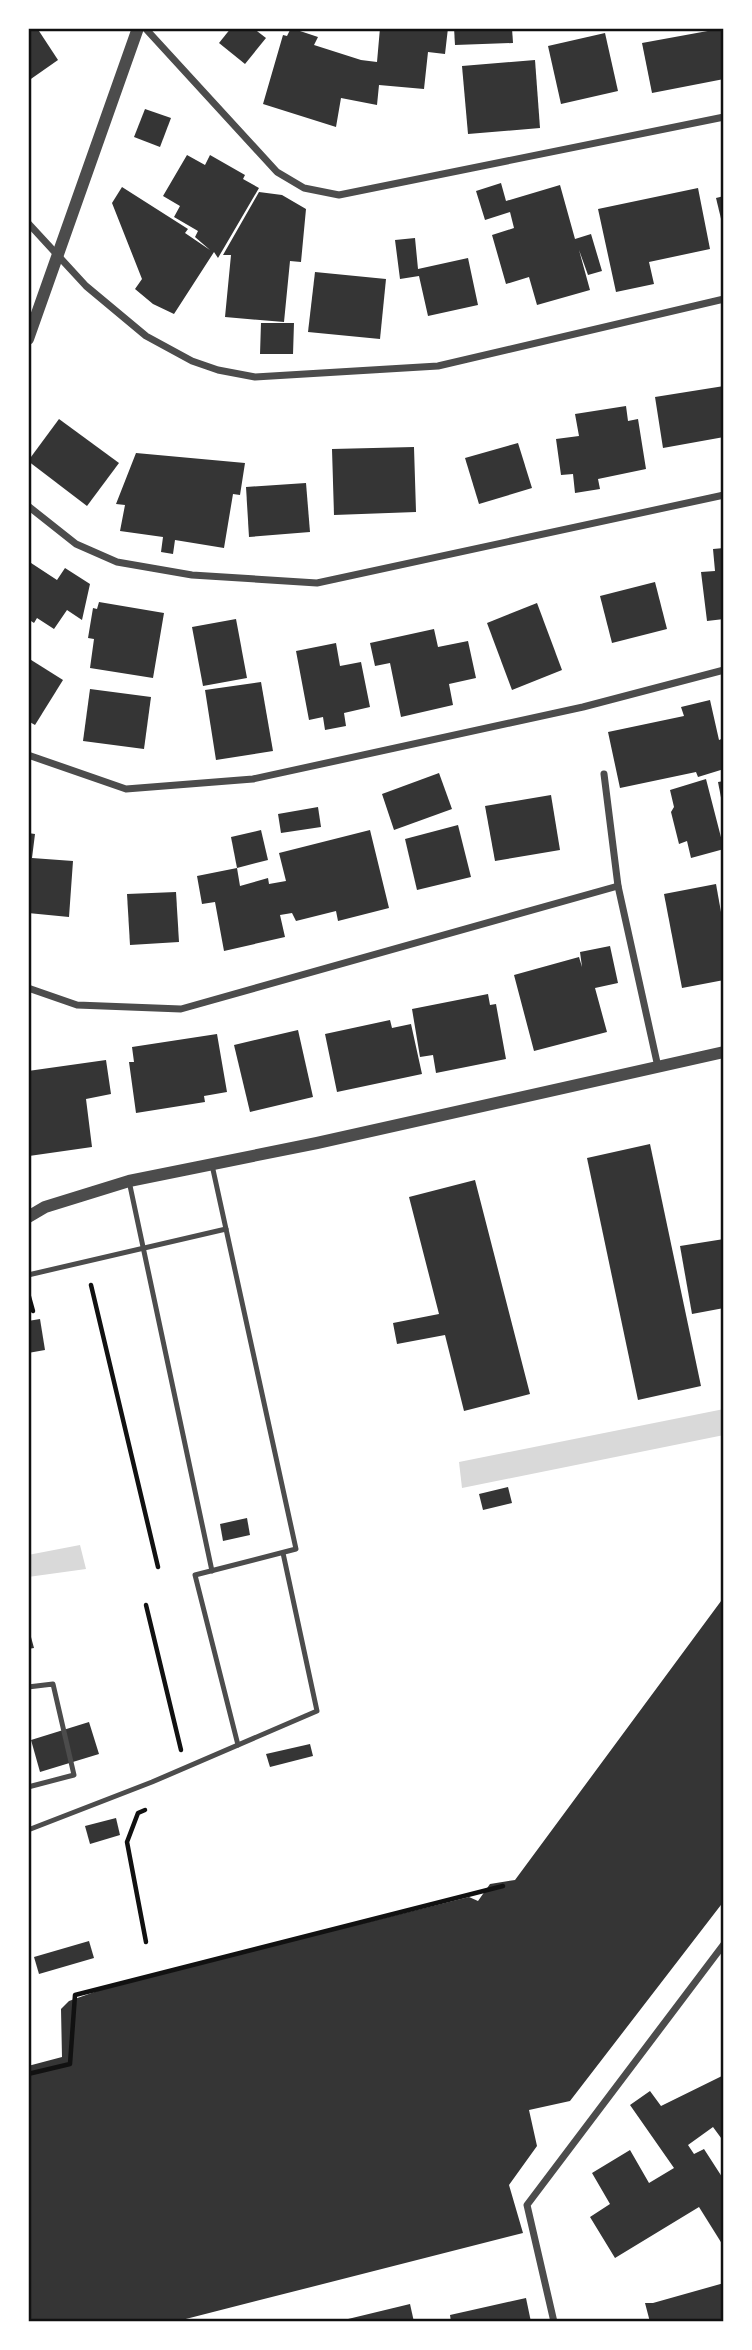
<svg xmlns="http://www.w3.org/2000/svg" width="752" height="2350" viewBox="0 0 752 2350" font-family="'Golos Text',sans-serif">
<style>
.water{fill:#d9d9d9}
.building{fill:#353535}
.lines{fill:none;stroke-linecap:round;stroke-linejoin:round}
.path{stroke:#111;stroke-width:4.5}
.service{stroke:#4c4c4c;stroke-width:5}
.minor{stroke:#4c4c4c;stroke-width:7}
.tertiary{stroke:#4c4c4c;stroke-width:12}
.neatline{fill:none;stroke:#111;stroke-width:2.5}
</style>
<rect width="100%" height="100%" fill="#fff"/>
<g class="water">
<polygon points="724,1409 724,1435 462,1488 459,1462"/>
<polygon points="80,1545 86,1569 28,1577 28,1555"/>
</g>
<g class="building">
<polygon points="28,28 37,28 58,60 28,81"/>
<polygon points="231,28 253,28 266,38 245,64 219,43"/>
<polygon points="291,28 318,37 314,45 361,60 377,62 380,28 448,28 445,54 428,52 424,89 379,85 377,105 341,98 336,127 263,104 283,35 287,36"/>
<polygon points="454,28 512,28 513,43 455,45"/>
<polygon points="724,28 724,79 652,93 642,43"/>
<polygon points="605,33 618,91 561,104 548,46"/>
<polygon points="535,60 540,128 468,134 462,66"/>
<polygon points="145,109 171,118 160,147 134,137"/>
<polygon points="187,155 205,165 210,155 245,175 243,179 259,188 218,258 214,252 174,314 153,304 135,289 142,279 112,203 122,187 188,229 185,233 210,250 195,237 198,231 174,217 180,206 163,196"/>
<polygon points="501,183 506,201 560,185 575,239 591,234 602,271 588,275 579,250 590,290 537,305 529,277 506,284 492,235 514,228 510,212 485,220 476,191"/>
<polygon points="698,188 710,249 649,262 654,284 616,292 598,209"/>
<polygon points="259,192 282,195 306,209 301,262 290,261 284,322 225,317 231,255 223,255"/>
<polygon points="724,196 724,227 723,227 716,198"/>
<polygon points="415,238 418,269 468,258 478,305 428,316 419,276 400,279 395,240"/>
<polygon points="315,272 386,279 380,339 308,332"/>
<polygon points="261,323 294,323 293,354 260,354"/>
<polygon points="724,386 724,437 663,448 655,397"/>
<polygon points="626,406 628,421 638,419 646,469 598,479 600,489 575,493 573,474 561,475 556,439 579,436 575,414"/>
<polygon points="59,419 119,463 87,506 28,461"/>
<polygon points="518,443 532,488 479,504 465,458"/>
<polygon points="414,447 416,512 334,515 332,449"/>
<polygon points="136,453 245,463 240,495 233,494 224,548 175,540 173,554 161,552 163,537 120,531 125,505 116,504"/>
<polygon points="306,483 310,532 249,537 246,487"/>
<polygon points="724,548 724,619 707,621 701,572 715,571 713,549"/>
<polygon points="28,561 57,580 65,568 90,584 82,620 67,610 54,629 37,618 34,623 28,619"/>
<polygon points="655,582 667,629 612,643 600,596"/>
<polygon points="99,602 164,613 153,678 90,668 94,639 88,638 93,608 97,609"/>
<polygon points="537,603 562,670 512,690 487,623"/>
<polygon points="236,619 247,678 203,686 192,627"/>
<polygon points="434,629 438,647 468,641 476,678 449,684 453,705 401,717 390,663 375,666 370,643"/>
<polygon points="336,643 340,666 361,662 370,707 344,713 346,726 325,730 323,717 309,720 296,651"/>
<polygon points="28,658 63,680 35,725 28,721"/>
<polygon points="261,682 273,751 216,760 205,690"/>
<polygon points="90,689 151,697 144,749 83,741"/>
<polygon points="710,700 719,740 724,738 724,769 698,777 696,772 620,788 608,732 684,716 681,707"/>
<polygon points="439,773 452,809 394,830 382,794"/>
<polygon points="706,779 724,849 691,858 687,841 679,844 671,812 674,807 670,790"/>
<polygon points="724,781 724,808 723,808 718,782"/>
<polygon points="551,795 560,850 495,861 485,806"/>
<polygon points="318,807 321,827 281,833 278,814"/>
<polygon points="458,825 471,877 417,890 405,839"/>
<polygon points="261,830 268,860 237,868 231,837"/>
<polygon points="370,830 389,908 338,921 336,911 296,921 292,913 280,915 285,937 224,951 215,902 202,904 197,876 237,868 240,886 268,878 269,884 286,881 279,853"/>
<polygon points="28,833 35,834 32,858 73,861 69,917 28,913"/>
<polygon points="716,884 724,929 724,980 682,988 664,894"/>
<polygon points="176,892 179,942 130,945 127,894"/>
<polygon points="610,946 618,983 595,988 607,1032 534,1051 514,975 579,957 582,967 580,952"/>
<polygon points="488,994 490,1005 496,1004 506,1059 436,1073 433,1055 420,1057 412,1009"/>
<polygon points="390,1020 392,1028 411,1024 422,1074 337,1092 325,1034"/>
<polygon points="298,1030 313,1097 250,1112 234,1045"/>
<polygon points="217,1034 227,1092 204,1096 205,1102 136,1113 129,1062 134,1062 132,1047"/>
<polygon points="106,1060 111,1094 86,1099 92,1147 29,1156 28,1071"/>
<polygon points="650,1144 701,1386 638,1400 587,1158"/>
<polygon points="475,1180 530,1394 464,1411 445,1335 397,1344 393,1323 439,1314 409,1197"/>
<polygon points="724,1239 724,1308 692,1314 680,1246"/>
<polygon points="40,1319 45,1350 28,1353 28,1321"/>
<polygon points="508,1487 512,1503 483,1510 479,1494"/>
<polygon points="247,1518 250,1535 223,1541 220,1524"/>
<polygon points="724,1597 724,1901 570,2101 529,2110 537,2146 509,2185 523,2233 174,2322 28,2322 28,2066 62,2057 61,2009 69,2001 117,1984 469,1897 478,1901 490,1884 515,1880"/>
<polygon points="28,1626 34,1648 28,1649"/>
<polygon points="89,1722 99,1754 40,1772 31,1740"/>
<polygon points="310,1744 313,1756 270,1767 266,1754"/>
<polygon points="116,1818 120,1835 90,1844 85,1826"/>
<polygon points="89,1941 94,1958 39,1974 34,1957"/>
<polygon points="724,2075 724,2142 713,2127 688,2145 694,2154 704,2149 724,2180 724,2247 699,2207 615,2258 590,2217 610,2204 592,2173 630,2150 649,2183 674,2168 630,2105 650,2091 661,2106"/>
<polygon points="724,2283 724,2322 650,2322 645,2303 653,2303"/>
<polygon points="526,2298 531,2322 451,2322 450,2315"/>
<polygon points="410,2304 414,2322 349,2322 348,2319"/>
</g>
<g class="lines">
<g class="path">
<polyline points="91,1285 158,1567"/>
<polyline points="28,1293 33,1311"/>
<polyline points="146,1605 181,1750"/>
<polyline points="145,1810 138,1813 127,1842 146,1942"/>
<polyline points="28,2074 70,2064 75,1995 503,1886"/>
</g>
<g class="service">
<polyline points="212,1165 296,1549 195,1575 238,1745"/>
<polyline points="129,1181 212,1571"/>
<polyline points="28,1275 226,1229"/>
<polyline points="28,1687 53,1684 74,1775 28,1787"/>
<polyline points="28,1830 152,1782 317,1711 283,1553"/>
</g>
<g class="minor">
<polyline points="145,28 277,172 304,188 339,195 724,117"/>
<polyline points="28,223 86,286 146,336 192,361 218,370 255,377 438,366 724,299"/>
<polyline points="28,506 76,544 117,562 192,575 317,583 724,495"/>
<polyline points="28,755 126,789 253,779 583,707 724,670"/>
<polyline points="604,774 618,886 658,1067"/>
<polyline points="28,988 77,1005 181,1009 618,886"/>
<polyline points="554,2322 527,2205 724,1944"/>
</g>
<g class="tertiary">
<polyline points="28,339 138,28"/>
<polyline points="28,1217 45,1207 129,1181 317,1143 724,1052"/>
</g>
</g>
<rect width="752" height="2350" fill="none" stroke="#ffffff" stroke-width="60"/>
<rect x="30" y="30" width="692" height="2290" class="neatline"/>
</svg>
